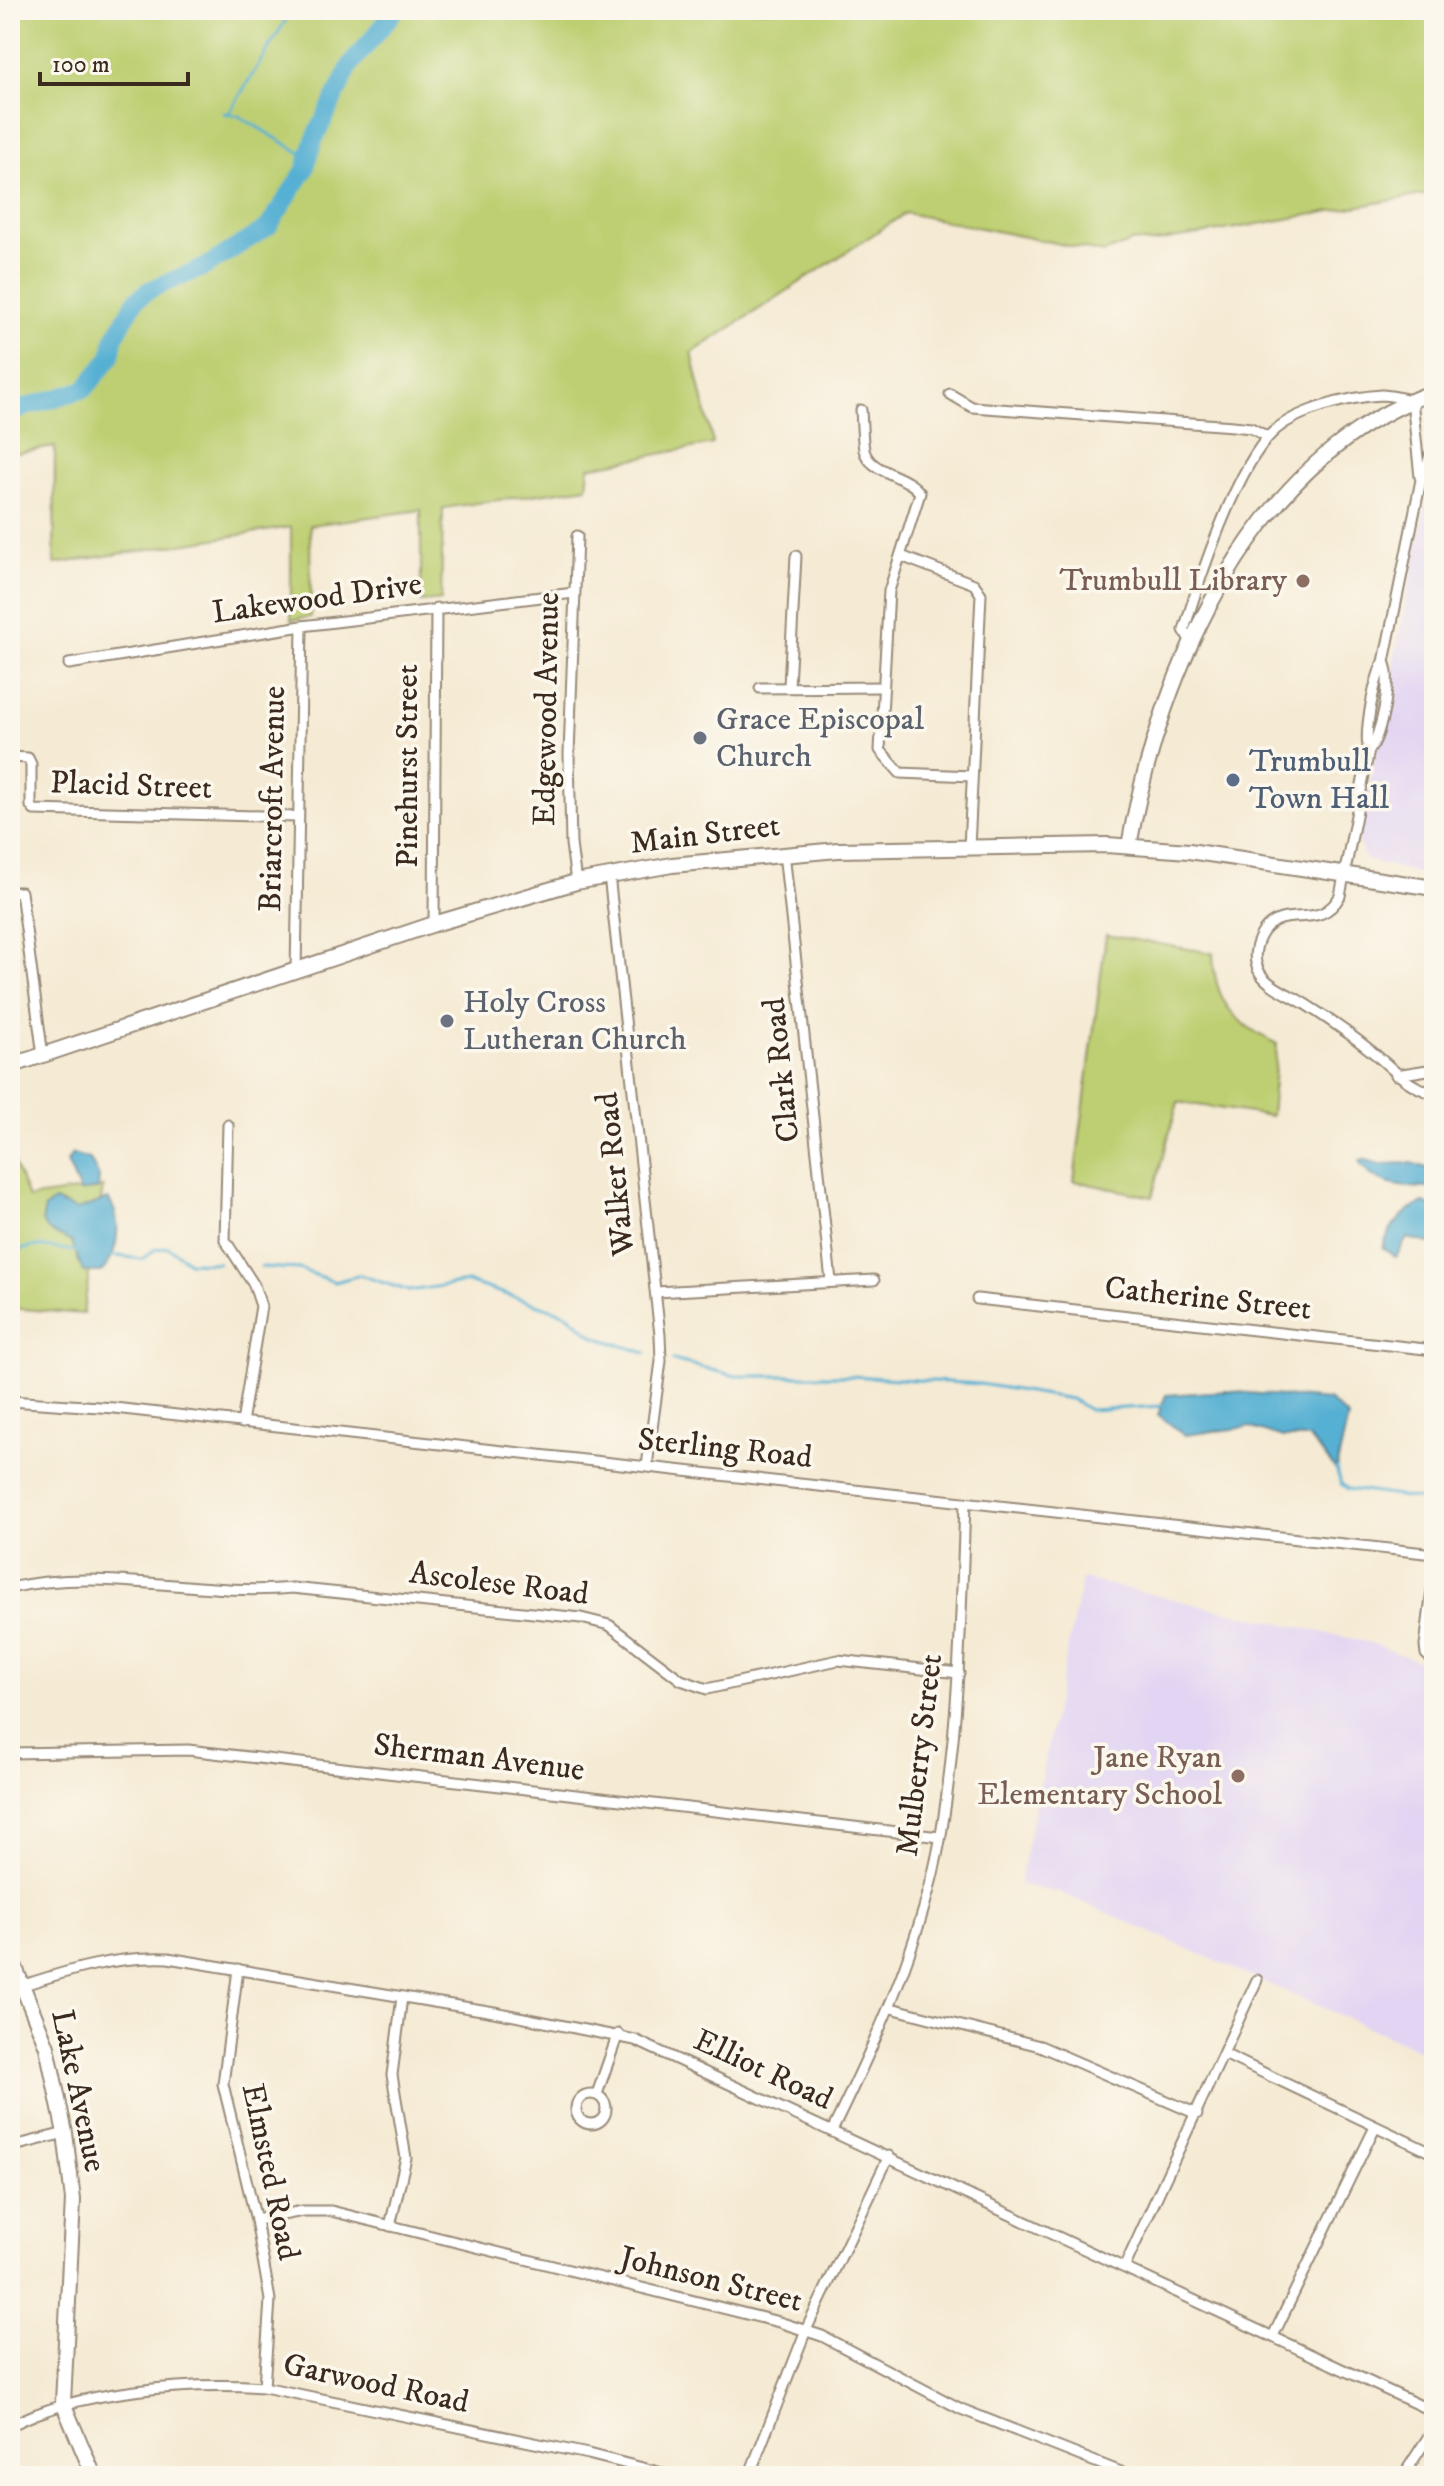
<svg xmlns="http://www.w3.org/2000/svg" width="1444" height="2486" viewBox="0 0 1444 2486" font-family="'IM FELL DW Pica',serif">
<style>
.built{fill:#e2d4f3}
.green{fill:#bdcf72;stroke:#7c7c48;stroke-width:2}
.water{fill:#56b0d3;stroke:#486d78;stroke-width:2}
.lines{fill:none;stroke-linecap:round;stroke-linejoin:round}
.stream{stroke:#56b0d3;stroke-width:3}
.river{stroke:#56b0d3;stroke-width:18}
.street-casing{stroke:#988a78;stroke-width:13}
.secondary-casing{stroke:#988a78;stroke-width:18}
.street{stroke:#fff;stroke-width:9}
.secondary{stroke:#fff;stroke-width:14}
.education-dot{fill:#8d6e63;stroke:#fbf7ec;stroke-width:3}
.worship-dot{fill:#6b7280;stroke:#fbf7ec;stroke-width:3}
.service-dot{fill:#5c6f8a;stroke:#fbf7ec;stroke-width:3}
.labels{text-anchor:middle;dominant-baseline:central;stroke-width:7;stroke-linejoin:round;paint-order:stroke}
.education-label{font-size:32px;fill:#785e54;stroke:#fbf7ec;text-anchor:end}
.street-label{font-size:32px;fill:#3b2a1e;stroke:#fbf7ec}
.worship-label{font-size:32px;fill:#5b616d;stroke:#fbf7ec;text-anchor:start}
.service-label{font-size:32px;fill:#4e5e75;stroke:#fbf7ec;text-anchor:start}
</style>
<rect width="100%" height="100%" fill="#fbf7ec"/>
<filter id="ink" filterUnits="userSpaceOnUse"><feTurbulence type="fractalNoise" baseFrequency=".0125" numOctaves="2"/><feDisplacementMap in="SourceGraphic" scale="16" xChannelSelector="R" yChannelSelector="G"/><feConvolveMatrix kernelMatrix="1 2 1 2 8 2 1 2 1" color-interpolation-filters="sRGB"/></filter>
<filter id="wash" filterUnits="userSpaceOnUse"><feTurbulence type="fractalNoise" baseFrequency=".006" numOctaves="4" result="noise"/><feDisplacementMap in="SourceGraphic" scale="32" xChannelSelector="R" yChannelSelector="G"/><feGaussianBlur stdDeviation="1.8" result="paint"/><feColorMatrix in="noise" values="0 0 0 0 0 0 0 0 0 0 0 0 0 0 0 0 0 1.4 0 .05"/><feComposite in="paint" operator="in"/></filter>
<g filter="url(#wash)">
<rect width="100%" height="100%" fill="#f5ead3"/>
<g class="built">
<polygon points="1431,475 1434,475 1434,877 1366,860 1358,842"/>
<polygon points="1082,1579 1371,1643 1434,1667 1431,2055 1061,1893 1019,1885"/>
</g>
<g class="green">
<polygon points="10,10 1434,10 1434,193 1150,243 1134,241 1104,253 906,213 692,353 713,444 589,467 587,487 443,508 441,600 421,602 421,510 310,525 311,617 291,620 291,527 54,564 55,447 10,454"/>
<path d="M1106,935L1213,953C1214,1004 1235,1023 1277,1044L1271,1116L1178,1102L1152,1197L1074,1181Z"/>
<polygon points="10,1153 28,1198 103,1187 83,1314 10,1308"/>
</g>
<g class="water">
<polygon points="72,1154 90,1159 99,1177 98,1189 80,1192 67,1162"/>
<path d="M1363,1159L1380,1164L1412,1163L1434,1170V1188C1406,1188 1374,1187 1359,1161Z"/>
<path d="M108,1199C123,1218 119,1255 101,1272H83L72,1242L49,1231L42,1222L45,1208L54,1201L77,1210Z"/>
<path d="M1424,1203L1434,1207V1244L1407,1238L1396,1257L1383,1248C1388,1229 1405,1208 1424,1203Z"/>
<polygon points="1226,1391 1328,1400 1348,1417 1336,1470 1309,1438 1283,1438 1249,1427 1185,1435 1158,1415 1166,1395"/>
</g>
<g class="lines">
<g class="stream">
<polyline points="224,113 239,116 309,158"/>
<polyline points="229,113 292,10"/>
<polyline points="10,1252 37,1246 77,1251"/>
<polyline points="109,1255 143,1259 154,1250 168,1247 189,1262 218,1263"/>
<polyline points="261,1267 299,1269 335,1282 360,1275 409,1291 468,1282 567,1314 595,1337 646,1353"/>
<polyline points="673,1360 736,1376 851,1376 980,1384 1071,1399 1089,1410 1163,1406"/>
<polyline points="1336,1468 1341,1484 1348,1489 1434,1501"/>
</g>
<polyline class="river" points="10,412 85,389 111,357 114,338 136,300 151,289 205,267 268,227 305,170 314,140 351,64 396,10"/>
</g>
</g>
<g filter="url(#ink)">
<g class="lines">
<g class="street-casing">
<g id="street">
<polyline points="950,394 972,407 1233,426 1251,428 1268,437"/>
<path d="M861,410C862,423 862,437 864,450C870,474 907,474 920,493L889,591L880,750L900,773L972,776"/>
<path d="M1434,445L1421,480L1384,662C1375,676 1363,734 1369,750L1340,896C1319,933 1285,902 1263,932C1255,944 1252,960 1260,973C1269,987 1291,995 1305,1004C1327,1018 1349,1033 1370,1050C1394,1069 1403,1084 1434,1094"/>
<polyline points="901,556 974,584 981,594 969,848"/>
<path d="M1191,642L1184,630C1199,580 1236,468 1272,433C1295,410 1349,397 1382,395C1391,395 1403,399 1412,400L1420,477"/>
<polyline points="69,664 302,626 574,593"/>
<polyline points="789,686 796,556"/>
<polyline points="760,688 883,687"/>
<path d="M1369,750C1381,738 1393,678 1384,662"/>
<polyline points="10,757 28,758 31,764 31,806 34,810 297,817"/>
<polyline points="784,853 831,1281"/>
<polyline points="609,875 660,1335 661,1361 647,1466"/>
<polyline points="576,882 571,844 569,754 577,536"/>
<polyline points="10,892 21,892 43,1056"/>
<polyline points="434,924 436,608"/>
<polyline points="296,972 302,626"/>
<polyline points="1396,1075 1434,1069"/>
<polyline points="228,1125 225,1240 254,1285 261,1306 242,1423"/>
<polyline points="656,1292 874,1280"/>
<polyline points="977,1299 1434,1350"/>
<polyline points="10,1401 114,1408 1434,1554"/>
<polyline points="1434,1574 1425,1646 1426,1654 1434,1661"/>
<path d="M10,1588C102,1566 199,1597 292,1588L581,1618L609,1625L681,1680L707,1689L838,1660L959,1673"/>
<polyline points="10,1753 188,1750 940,1837"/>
<polyline points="238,1969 223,2084 256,2220 270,2300 264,2387"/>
<path d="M24,1985C73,1969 116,1956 168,1958L494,2012L635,2040L1434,2412"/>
<polyline points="891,2008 1040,2046 1197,2114"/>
<polyline points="1224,2054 1434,2154"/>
<circle cx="591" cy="2109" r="15"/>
<polyline points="597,2094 618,2034"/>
<path d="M832,2131C878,2037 923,1939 941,1835C959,1725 961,1615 965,1503"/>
<polyline points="10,2147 65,2133"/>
<polyline points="256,2220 303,2211 331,2211 779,2322 822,2336 961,2409 1131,2476"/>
<polyline points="390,2226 406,2158 392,2075 402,1997"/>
<polyline points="1125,2266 1257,1980"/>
<polyline points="1273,2336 1375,2127"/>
<path d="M10,2426C77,2390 189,2382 264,2387L588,2454L674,2476"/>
<polyline points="749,2476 806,2330 889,2156"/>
<polyline points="1403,2476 1434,2428"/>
</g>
</g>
<g class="secondary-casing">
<g id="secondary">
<path d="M1129,846C1160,670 1253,456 1434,392"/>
<polyline points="10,1066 434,924 576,882 672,865 838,850 1107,845 1189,851 1434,888"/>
<polyline points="10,1955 47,2047 65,2133 73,2200 63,2403 94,2476"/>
</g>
</g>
<use href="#street" class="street"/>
<use href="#secondary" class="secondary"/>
</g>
</g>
<g class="education-dot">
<circle cx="1303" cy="581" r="8"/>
<circle cx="1238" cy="1776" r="8"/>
</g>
<g class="worship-dot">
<circle cx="700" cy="738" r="8"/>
<circle cx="447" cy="1021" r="8"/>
</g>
<circle class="service-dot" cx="1233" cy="780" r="8"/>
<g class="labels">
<g class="education-label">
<text x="1287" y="581">Trumbull Library</text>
<text x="1222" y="1758">Jane Ryan<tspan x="1222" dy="37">Elementary School</tspan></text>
</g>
<g class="street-label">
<text transform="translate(317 599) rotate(-8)">Lakewood Drive</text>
<text transform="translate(547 709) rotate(-89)">Edgewood Avenue</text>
<text transform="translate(408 766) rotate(-90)">Pinehurst Street</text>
<text transform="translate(131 786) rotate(2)">Placid Street</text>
<text transform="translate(273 799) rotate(-89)">Briarcroft Avenue</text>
<text transform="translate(705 835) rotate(-7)">Main Street</text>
<text transform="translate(782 1070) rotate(-96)">Clark Road</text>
<text transform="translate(616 1174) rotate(-96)">Walker Road</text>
<text transform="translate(1208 1299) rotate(6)">Catherine Street</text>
<text transform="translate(725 1449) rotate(6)">Sterling Road</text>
<text transform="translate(499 1584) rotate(7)">Ascolese Road</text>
<text transform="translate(920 1755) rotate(-83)">Mulberry Street</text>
<text transform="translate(479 1758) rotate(7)">Sherman Avenue</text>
<text transform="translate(763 2070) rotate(25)">Elliot Road</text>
<text transform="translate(78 2091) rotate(78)">Lake Avenue</text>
<text transform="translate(270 2172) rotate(78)">Elmsted Road</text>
<text transform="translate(711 2280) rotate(14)">Johnson Street</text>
<text transform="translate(376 2384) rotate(12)">Garwood Road</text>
</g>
<g class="worship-label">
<text x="716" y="720">Grace Episcopal<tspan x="716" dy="37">Church</tspan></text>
<text x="463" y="1003">Holy Cross<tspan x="463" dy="37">Lutheran Church</tspan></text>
</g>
<g class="service-label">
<text x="1249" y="762">Trumbull<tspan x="1249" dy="37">Town Hall</tspan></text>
</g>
</g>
<rect width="1444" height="2486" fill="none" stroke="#fbf7ec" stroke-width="40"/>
<path d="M40 72v12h148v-12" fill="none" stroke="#3b2a1e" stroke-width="4"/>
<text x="52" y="72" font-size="24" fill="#3b2a1e" stroke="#fbf7ec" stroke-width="6" paint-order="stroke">100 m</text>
</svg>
